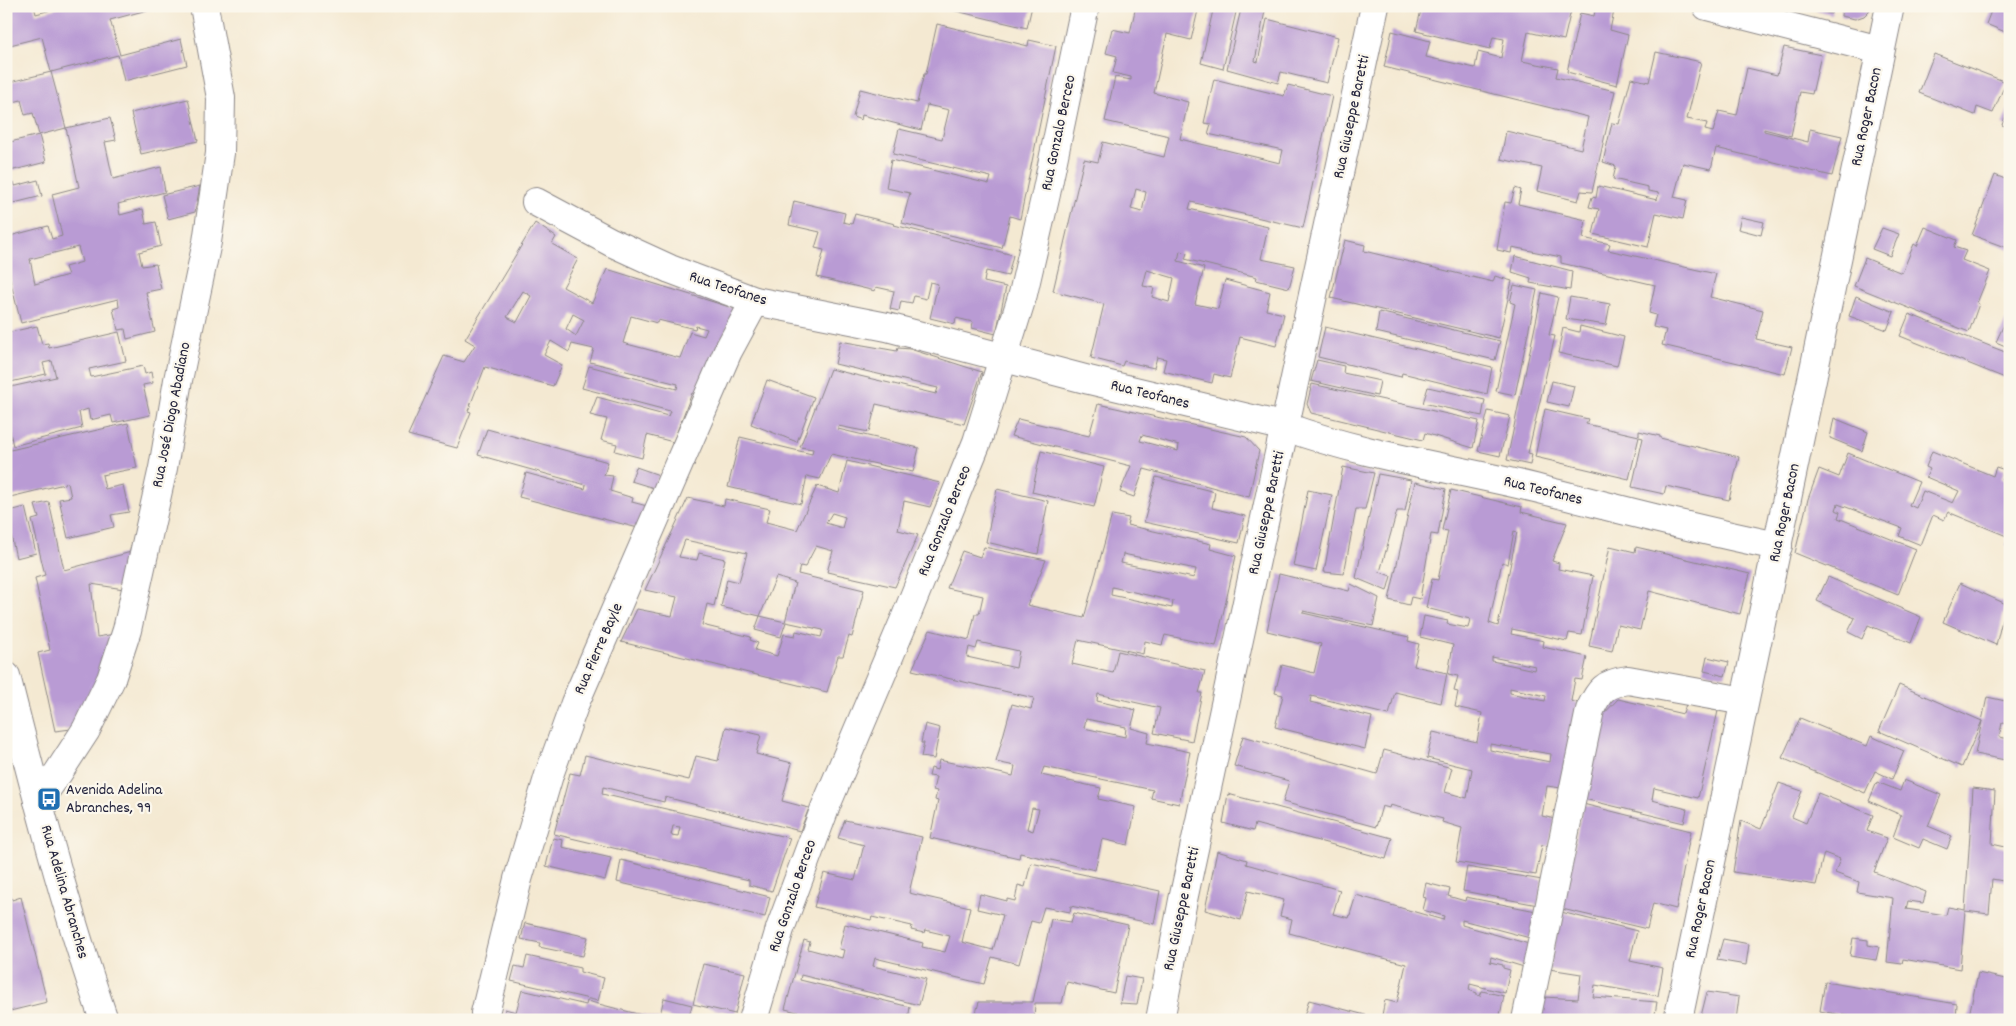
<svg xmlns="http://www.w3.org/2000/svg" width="2016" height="1026" viewBox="0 0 2016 1026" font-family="Dekko,sans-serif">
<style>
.building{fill:#b99bd4;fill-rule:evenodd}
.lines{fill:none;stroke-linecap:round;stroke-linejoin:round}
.street-casing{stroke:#8b8686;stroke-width:30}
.street{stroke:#fff;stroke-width:28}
.labels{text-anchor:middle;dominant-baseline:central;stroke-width:4.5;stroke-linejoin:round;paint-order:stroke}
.street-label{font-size:16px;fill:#22223b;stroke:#fbf7ec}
.poi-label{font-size:16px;fill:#22223b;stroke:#fbf7ec;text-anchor:start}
</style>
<rect width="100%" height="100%" fill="#fbf7ec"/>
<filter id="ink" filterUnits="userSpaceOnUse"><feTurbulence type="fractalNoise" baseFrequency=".02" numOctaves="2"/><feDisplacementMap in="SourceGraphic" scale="10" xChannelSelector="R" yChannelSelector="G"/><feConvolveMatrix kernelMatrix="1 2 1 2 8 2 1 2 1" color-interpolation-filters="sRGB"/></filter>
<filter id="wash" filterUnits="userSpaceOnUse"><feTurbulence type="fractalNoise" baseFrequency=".0096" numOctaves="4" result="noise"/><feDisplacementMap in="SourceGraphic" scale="20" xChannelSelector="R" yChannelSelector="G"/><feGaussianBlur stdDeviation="1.12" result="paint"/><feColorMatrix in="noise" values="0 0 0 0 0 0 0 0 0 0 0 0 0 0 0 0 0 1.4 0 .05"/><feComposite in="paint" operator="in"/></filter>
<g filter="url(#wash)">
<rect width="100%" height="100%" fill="#f4e9d2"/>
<g id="blocks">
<g class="building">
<polygon points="6,6 34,6 36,14 66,6 162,6 110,20 120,55 181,39 187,65 124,81 118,55 51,72 66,128 39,135 46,162 6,172 6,143 39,135 33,113 25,115 21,100 6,104 6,83 51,72 42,37 6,46"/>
<polygon points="935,6 1032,6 1027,28"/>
<path d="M1136,6H1154L1172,10L1173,6H1199L1191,40L1167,34L1154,93L1188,102L1180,139L1280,163L1283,150L1208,134L1211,124L1204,123L1214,79L1284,96L1288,85L1332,96L1303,228L1191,202L1189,209L1268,227L1261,259L1295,266L1289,288L1256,280L1257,277L1185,259L1187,253L1180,251L1178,261L1204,268L1195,304L1218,309L1225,280L1270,292L1266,310L1284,314L1276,346L1240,337L1230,378L1214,374L1212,383L1163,371L1166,359L1157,357L1154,368L1124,361L1122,366L1091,358L1104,304L1053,291L1084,159L1098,162L1103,142L1164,157L1169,136L1105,121L1115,77L1131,80V77L1113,73L1117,56L1106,53L1112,29L1130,33ZM1136,189L1146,192L1142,212L1131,209ZM1147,270L1174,278L1169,302L1152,297L1154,288L1143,286Z"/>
<polygon points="1214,6 1266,6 1255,61 1258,62 1267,19 1338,37 1327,83 1281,72 1278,83 1227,69 1241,9 1237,8 1223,69 1201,63"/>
<polygon points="1422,6 1572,6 1564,40 1528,32 1522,61 1558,68 1556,77 1615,91 1592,192 1581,191 1578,201 1537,191 1542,168 1501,159 1506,131 1581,149 1588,117 1384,67 1392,31 1430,41 1426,57 1475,68 1478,52 1501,58 1504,39 1493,37 1490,49 1416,31"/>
<polygon points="1596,6 1615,6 1610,30 1628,35 1617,85 1567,72 1580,13 1594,16"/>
<polygon points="1815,6 1833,6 1831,14 1815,10"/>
<polygon points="1842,6 1870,6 1869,11 1864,16 1855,19 1841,16"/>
<polygon points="1993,6 2010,6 2010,34 1986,24"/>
<polygon points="937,24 1028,46 1029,40 1056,46 1020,219 1010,216 1002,248 902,223 910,193 886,188 891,160 989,184 991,177 893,154 899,129 942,139 949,110 927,105 921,130 862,115 861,120 853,117 860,89 917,103 924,74 926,74"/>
<polygon points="1784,47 1821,55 1812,94 1800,92 1791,136 1764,129 1764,131 1808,142 1810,129 1842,136 1832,176 1716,148 1711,169 1683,163 1674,197 1687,200 1683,219 1656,213 1648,247 1593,234 1599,209 1589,207 1592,197 1596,198 1598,186 1657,200 1659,193 1648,191 1648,187 1613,179 1616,166 1603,162 1612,123 1619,124 1631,78 1649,82 1656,52 1701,62 1687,119 1707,123 1705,130 1713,132 1719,111 1737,115 1747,68 1777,75"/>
<polygon points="1934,54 2006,82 1993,113 1977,107 1975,115 1919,93"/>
<polygon points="188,99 198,141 141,154 131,113"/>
<polygon points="2010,105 2010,128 2002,125"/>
<path d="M110,118L116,140L105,142L113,179L161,167L165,192L118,204L120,215L143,209L146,224L156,222L161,246L139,252L142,266L156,264L161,289L146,292L155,332L127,339L125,329L118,330L113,309L119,307L118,299L21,323L6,264V237L48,226L52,239L62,236L52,194L79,187L66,128ZM78,247L82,262L65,267L68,275L35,284L30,259Z"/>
<polygon points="1995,175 2010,181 2010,249 1972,235"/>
<polygon points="38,180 42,196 6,205 6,184 14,182 15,186"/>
<polygon points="200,186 195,212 168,219 162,195"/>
<polygon points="1515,188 1521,190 1518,204 1586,220 1583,238 1610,244 1608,250 1716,274 1710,297 1763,310 1756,339 1792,347 1785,374 1662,345 1666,330 1653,327 1656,315 1649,313 1655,285 1561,263 1561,257 1512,247 1511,253 1497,250 1505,202 1511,203"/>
<polygon points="794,201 845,213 843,222 852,224 855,214 895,224 894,225 1013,255 1008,276 986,271 984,282 1006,287 996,334 972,328 973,322 956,318 955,324 930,318 938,284 930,282 926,299 914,296 912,303 901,301 899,311 890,309 894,291 876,287 875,291 817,277 824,250 815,248 820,232 789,225"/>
<polygon points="1741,217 1764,222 1761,235 1738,229"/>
<path d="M535,223L556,237L552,244L578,259L563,287L592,303L607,269L736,309L697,394L692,393L673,442L647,435L642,458L615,451L617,444L601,440L607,419L590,415L597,397L668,416L670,411L582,388L589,366L677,389L678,384L590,362L594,349L572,344L569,352L551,341L544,355L562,365L553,386L485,367L468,411L471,412L457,448L408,435L444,356L464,362L475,345L465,339ZM523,291L531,296L517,322L507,317ZM573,314L584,320L576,336L566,329ZM631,316L657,323L658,320L695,329L696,326L707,329L704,336L690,332L680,358L623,343Z"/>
<polygon points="1925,227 1957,240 1954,247 1966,251 1962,260 1990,271 1977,303 1979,304 1969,332 1854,286 1865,258 1902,273 1914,244 1917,246"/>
<polygon points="1882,228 1899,234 1890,256 1872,249"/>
<polygon points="1345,240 1365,245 1364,251 1493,282 1495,276 1512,281 1499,338 1331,298"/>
<polygon points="1515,256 1572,271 1570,290 1530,283 1531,278 1512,272"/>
<polygon points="1514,285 1537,290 1515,395 1496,391 1515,304 1510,302"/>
<polygon points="1542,293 1558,297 1549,335 1555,336 1528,453 1532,454 1530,465 1507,460"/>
<polygon points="1856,296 1894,312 1887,330 1849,316"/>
<polygon points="1570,297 1610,304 1606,325 1566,319"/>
<polygon points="1379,312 1500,341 1495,360 1376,332"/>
<polygon points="1909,314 2010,354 2010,380 1900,336"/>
<polygon points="2006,320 2010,321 2010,348 1996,342"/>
<polygon points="37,326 42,344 48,343 49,348 119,332 126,361 89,369 91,377 143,366 145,374 151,372 153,383 143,385 150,415 113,423 111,415 90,420 88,409 79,412 82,428 13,446 9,427 6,428 6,388 56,377 52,361 43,363 46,374 6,383 6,333"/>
<polygon points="1580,326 1624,337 1617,366 1558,353 1563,328 1579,332"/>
<polygon points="1325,327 1492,367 1487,394 1402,373 1401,377 1318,357"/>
<polygon points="840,341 897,351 898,348 910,349 982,372 964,424 876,404 869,432 838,426 838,429 919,448 913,472 831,454 820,479 807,476 801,504 728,487 740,437 812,454 813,449 800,447 830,369 936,394 938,388 835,364"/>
<polygon points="1317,360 1344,366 1343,373 1380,381 1377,396 1311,381"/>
<polygon points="767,380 814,397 797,442 751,424"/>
<polygon points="1552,381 1574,386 1569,407 1547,402"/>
<polygon points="1312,384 1479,421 1473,448 1425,433 1423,440 1311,413 1307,404"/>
<polygon points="1428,387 1485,400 1482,416 1423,403"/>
<path d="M1098,404L1246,437L1259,451L1249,497L1144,469L1134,497L1120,492L1131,466L1011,436L1018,419L1089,436ZM1142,435L1179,445L1178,451L1140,441Z"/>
<polygon points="1545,409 1588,419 1586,424 1639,436 1639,431 1660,436 1660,438 1739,457 1729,500 1666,486 1664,494 1632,487 1643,438 1639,437 1629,479 1535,457"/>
<polygon points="1488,411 1510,416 1500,456 1478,451"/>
<polygon points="1834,418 1868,432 1862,451 1830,438"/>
<polygon points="128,423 137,468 102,475 105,489 123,485 129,512 111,515 114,527 68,538 59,499 71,497 68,483 6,498 6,451"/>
<polygon points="487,429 608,462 604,475 613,476 610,491 633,498 632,502 647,506 638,528 519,497 526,473 585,489 586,485 478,455"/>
<polygon points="1041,451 1104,467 1094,507 1032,492"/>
<polygon points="1932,451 1993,476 1996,467 2005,470 2001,479 2008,481 2010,477 2010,547 2006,545 2009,537 1948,512 1944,520 1933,515 1921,545 1899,536 1902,528 1838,504 1836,510 1840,512 1838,518 1916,549 1898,595 1795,553 1808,499 1819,469 1839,477 1848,453 1919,482 1909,505 1916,508 1923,491 1953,503 1959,491 1926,477 1930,469 1926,467"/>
<path d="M847,461L940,483L930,507L904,501L898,530L918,535L895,587L827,572L833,551L816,546L805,567L800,566L798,574L864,590L852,637L849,636L843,656H838L827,692L621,642L637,609L672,616L677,597L645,590L688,498L724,506L725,499L770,509L766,522L797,530L817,486L839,493ZM832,513L845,517L842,528L826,523ZM685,540L747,553L739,582L727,579L721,607L760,616L776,577L795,583L785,622L760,616L755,630L781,637L786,622L823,630L821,637L796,631L795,636L784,634L777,656L755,650L758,643L750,640L751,637L702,625L707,604L714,606L725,559L699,553L697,560L679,557Z"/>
<polygon points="636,467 659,475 654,488 631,481"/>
<polygon points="1343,467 1374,473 1365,509 1356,509 1344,574 1324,572"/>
<polygon points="1378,474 1411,480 1405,511 1397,511 1380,572 1391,576 1387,591 1356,578"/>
<polygon points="1156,477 1215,492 1212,508 1245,516 1239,543 1144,522"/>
<polygon points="1415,482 1446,489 1438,535 1431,534 1420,599 1411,597 1409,605 1389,600"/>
<polygon points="997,489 1048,501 1038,554 986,542"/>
<polygon points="1308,490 1332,495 1316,571 1293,566"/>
<path d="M1451,490L1522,507L1521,512L1567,523L1552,561L1559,563L1558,569L1593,576L1582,635L1569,633L1567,641L1512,629L1511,634L1544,641L1543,647L1587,657L1582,680L1575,679L1571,701L1578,703L1561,788L1547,786L1542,816L1555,819L1549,846L1542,845L1536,875L1456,862L1462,828L1442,822L1443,819L1390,805L1389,808L1382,806L1376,827L1283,802L1289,781L1234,766L1243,736L1377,774L1384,750L1452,768L1445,792L1467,798L1472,769L1427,758L1433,732L1477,742L1482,713L1455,707L1458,692L1454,691L1458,676L1448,674L1453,645L1420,637L1424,616L1448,621L1447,624L1468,628L1470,619L1426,608L1432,579L1438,580L1448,531L1442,530ZM1514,531L1517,532L1498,626L1489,623L1502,562L1508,564ZM1492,657L1535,666L1534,670L1492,661ZM1510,688L1546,696L1545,701L1510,693ZM1490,744L1551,754L1550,762L1490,750Z"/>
<polygon points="49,502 64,570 131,552 124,589 91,584 97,637 115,634 102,681 71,729 55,731 38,653 50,650 35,578 45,575 32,520 39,518 35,505"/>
<polygon points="25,507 36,553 16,558 6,512"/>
<path d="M1112,515L1129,518L1127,525L1211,544L1210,549L1236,556L1216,646L1165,635L1162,645L1145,641L1143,654L1078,640L1072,664L1113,673L1118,651L1205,671L1199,693H1202L1192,741L1154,733L1160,708L1098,694L1097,701L1136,710L1131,728L1149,733L1147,743L1190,752L1179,804L1151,798L1153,790L1044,767L1041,775L1101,788L1098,799L1136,807L1128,845L1102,839L1095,870L1020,853L1019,858L930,838L938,801L935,800L937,791L933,790L936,777L929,776L931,768L937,770L939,760L1013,776L1015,766L996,762L1012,704L1031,709L1034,698L912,670L930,630L969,640L975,614H979L983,596L947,588L962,551L980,557L984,547L1046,560L1027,605L1084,618ZM1123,554L1196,569L1194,578L1121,563ZM1112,587L1173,601L1172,608L1111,595ZM978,642L1019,651L1016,668L967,657L969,647L976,649ZM1086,719L1126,727L1125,737L1084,728ZM1032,808L1039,809L1033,831L1027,829Z"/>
<polygon points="1610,546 1635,552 1636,547 1750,574 1740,614 1649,591 1640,630 1618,625 1612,651 1589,646"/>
<polygon points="1279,574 1349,591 1351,584 1379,598 1373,626 1303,611 1303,613 1409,637 1408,641 1419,644 1414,666 1447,673 1441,703 1395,692 1389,715 1311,696 1310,702 1372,717 1365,749 1275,727 1283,695 1275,693 1282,665 1314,673 1321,644 1267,631"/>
<polygon points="1828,577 1921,617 1911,643 1868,625 1862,639 1848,632 1855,618 1817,601"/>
<polygon points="1960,583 2006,604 1996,645 1943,622"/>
<polygon points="1707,657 1729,662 1725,676 1704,671"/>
<polygon points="1899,685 1982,721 1987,697 2010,702 2010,724 2002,723 1999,737 2010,739 2010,761 1975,754 1982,721 1962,767 1879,731"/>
<polygon points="1618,699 1683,714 1686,704 1718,711 1698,798 1654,788 1652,800 1687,809 1684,823 1584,799 1600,718"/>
<polygon points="1800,718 1867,746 1871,736 1904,751 1892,779 1875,771 1865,793 1782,758"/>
<polygon points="925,724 940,728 934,759 921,757 924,743 921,743"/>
<path d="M726,727L761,735L756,754L792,763L782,801L809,808L800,831L665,797L664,802L603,787L602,794L790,838L772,891L749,885V880L554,834L570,773L580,775L585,755L689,780L696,756L718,761ZM673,826L680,827L678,836L671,835Z"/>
<polygon points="1904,780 1941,795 1928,826 1952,836 1947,849 1923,839 1919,848 1893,837 1901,815 1869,801 1877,782 1900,791"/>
<polygon points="1779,783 1802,791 1792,817 1806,823 1818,793 1873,815 1867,831 1887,838 1874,872 1926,892 1923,903 1908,901 1906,909 1946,915 1948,907 1965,910 1973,788 1995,791 1992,844 2010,848 2009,882 1992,879 1989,914 1965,911 1960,969 1903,959 1902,964 1887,962 1893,898 1857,892 1859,882 1835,873 1840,859 1824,853 1816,885 1733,872 1741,821 1761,829"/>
<polygon points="1228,794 1392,838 1386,859 1255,824 1253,831 1223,823"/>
<polygon points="1583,804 1691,831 1676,909 1653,903 1647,929 1562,909"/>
<polygon points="845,820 922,837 909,893 970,907 962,942 993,950 1003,915 977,909 980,894 1007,901 1007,899 1015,901 1018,885 1025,887 1031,863 1160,891 1154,924 1071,906 1070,912 1044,907 1039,923 1031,921 1019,964 992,957 984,984 875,958 873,966 926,979 919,1005 801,975 800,980 910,1007 908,1020 830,1020 785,1009 804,940 810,942 808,949 842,958 844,950 839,949 845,924 923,943 922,947 945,952 950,936 925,930 924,933 911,930 912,926 872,917 871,920 814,907 824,873 855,880 864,845 838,838"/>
<polygon points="553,838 563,840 562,847 611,858 605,880 546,866"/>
<polygon points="1217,851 1247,860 1246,864 1340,890 1333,914 1349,918 1356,895 1443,920 1444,916 1423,910 1426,898 1423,897 1426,883 1450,889 1448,896 1465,901 1466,897 1536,911 1530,938 1462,920 1462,925 1529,944 1524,967 1491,957 1490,962 1503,965 1503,968 1510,970 1505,993 1470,984 1469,990 1477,993 1477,995 1480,996 1482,991 1504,996 1499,1020 1381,1020 1385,1000 1397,1003 1406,964 1289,933 1292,919 1280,916 1284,900 1248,891 1241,920 1205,910"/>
<polygon points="621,860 770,897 765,917 617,882"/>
<polygon points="1467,867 1542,880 1538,905 1463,891"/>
<polygon points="6,883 12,900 21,897 47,1002 6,1012"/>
<polygon points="1561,912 1637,931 1630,961 1663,968 1658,996 1595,985 1593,997 1657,1002 1654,1020 1539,1020 1544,997 1578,999 1581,974 1549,969"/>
<polygon points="1074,913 1128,925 1114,993 1067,982 1062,1003 1035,1003 1034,1020 974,1020 979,1002 1033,1002 1051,919 1071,922"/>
<polygon points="525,923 588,937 583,956 539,947 540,943 521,939"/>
<polygon points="1853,938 1868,940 1868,945 1879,947 1876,960 1850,956"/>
<polygon points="1723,939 1749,944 1746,965 1717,960"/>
<polygon points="527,956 580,968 580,972 604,978 598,1001 511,981 515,966 524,968"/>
<polygon points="703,964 745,973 735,1014 693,1004"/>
<polygon points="1978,973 2010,980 2010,1020 1968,1020"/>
<polygon points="1125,976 1142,979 1137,1004 1120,1003"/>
<polygon points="1825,982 1957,1004 1956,1020 1870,1020 1820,1011"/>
<polygon points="522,990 586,1005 587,1001 661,1020 503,1020 505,1009 516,1012"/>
<polygon points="1707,992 1739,997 1736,1020 1700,1020"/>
<polygon points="664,998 692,1005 688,1020 679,1020 660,1015"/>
<polygon points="1309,1000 1380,1019 1380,1020 1303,1020"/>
</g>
</g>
</g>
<g filter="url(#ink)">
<use href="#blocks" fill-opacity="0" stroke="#8b8686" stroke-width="1"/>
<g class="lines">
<g class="street-casing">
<g id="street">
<polyline points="1707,6 1880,50"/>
<path d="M536,202L611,242L670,269L755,301L887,327L1089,380L1286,427C1366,456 1453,468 1535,488C1616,508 1696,530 1778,546"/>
<path d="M6,676C35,792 65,907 104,1020"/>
<polyline points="38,801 58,773 86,730 111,679 127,630 163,468 178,380 207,242 220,153 221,98 204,6"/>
<polyline points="485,1013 518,879 549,775 575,703 728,351 755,301"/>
<polyline points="753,1020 780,929 825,808 905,619 977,442 1023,294 1046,194 1085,6"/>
<polyline points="1160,1020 1183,900 1375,6"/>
<path d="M1526,1020L1590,710C1599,690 1605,683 1628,680L1744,701"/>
<polyline points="1678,1020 1890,6"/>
</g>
</g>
<use href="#street" class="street"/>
</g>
</g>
<defs>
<g id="bus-square" transform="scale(1.25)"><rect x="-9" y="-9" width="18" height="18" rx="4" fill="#1f6fb2" stroke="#fbf7ec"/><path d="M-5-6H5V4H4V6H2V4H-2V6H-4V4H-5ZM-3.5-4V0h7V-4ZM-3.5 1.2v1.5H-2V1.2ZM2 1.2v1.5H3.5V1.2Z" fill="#fff"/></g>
</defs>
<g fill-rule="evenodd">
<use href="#bus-square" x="49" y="799"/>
</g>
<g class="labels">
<g class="street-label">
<text transform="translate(1352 117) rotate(-78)">Rua Giuseppe Baretti</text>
<text transform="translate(1867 117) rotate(-78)">Rua Roger Bacon</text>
<text transform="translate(1059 133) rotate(-78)">Rua Gonzalo Berceo</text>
<text transform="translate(728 289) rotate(18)">Rua Teofanes</text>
<text transform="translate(1150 395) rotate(14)">Rua Teofanes</text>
<text transform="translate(172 415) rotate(-79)">Rua José Diogo Abadiano</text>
<text transform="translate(1543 491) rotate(14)">Rua Teofanes</text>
<text transform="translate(1267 513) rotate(-78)">Rua Giuseppe Baretti</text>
<text transform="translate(1785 513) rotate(-78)">Rua Roger Bacon</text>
<text transform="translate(945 521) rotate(-68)">Rua Gonzalo Berceo</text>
<text transform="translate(599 649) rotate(-66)">Rua Pierre Bayle</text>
<text transform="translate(64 892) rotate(74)">Rua Adelina Abranches</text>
<text transform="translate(793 896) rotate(-71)">Rua Gonzalo Berceo</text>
<text transform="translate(1182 909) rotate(-78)">Rua Giuseppe Baretti</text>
<text transform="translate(1701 909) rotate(-78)">Rua Roger Bacon</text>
</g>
<g class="poi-label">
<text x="66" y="790">Avenida Adelina<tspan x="66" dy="18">Abranches, 99</tspan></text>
</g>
</g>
<rect width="2016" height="1026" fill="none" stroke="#fbf7ec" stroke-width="25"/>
</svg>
